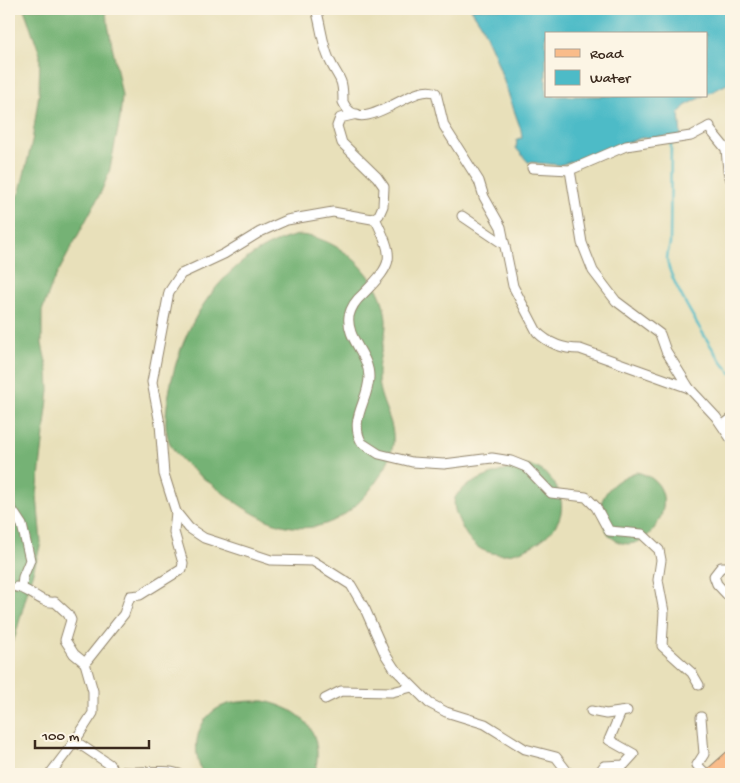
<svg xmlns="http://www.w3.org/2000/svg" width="740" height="783" viewBox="0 0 740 783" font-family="'Gochi Hand',sans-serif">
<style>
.forest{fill:#74b274;stroke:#586e49}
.water{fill:#4dbbc7;stroke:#447272}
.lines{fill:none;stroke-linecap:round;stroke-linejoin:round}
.stream{stroke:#4dbbc7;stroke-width:2.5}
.street-casing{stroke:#92856c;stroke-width:11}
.primary-casing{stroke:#92856c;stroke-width:16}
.street{stroke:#fff;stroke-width:9}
.primary{stroke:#f9bc8a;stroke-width:14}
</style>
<rect width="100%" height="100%" fill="#fcf5e5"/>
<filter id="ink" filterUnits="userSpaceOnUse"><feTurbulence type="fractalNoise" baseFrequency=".02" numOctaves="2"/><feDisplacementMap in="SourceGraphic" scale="10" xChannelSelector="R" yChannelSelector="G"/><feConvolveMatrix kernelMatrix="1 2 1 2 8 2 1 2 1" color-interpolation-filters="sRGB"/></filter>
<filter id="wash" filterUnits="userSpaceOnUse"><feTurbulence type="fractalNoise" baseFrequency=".0096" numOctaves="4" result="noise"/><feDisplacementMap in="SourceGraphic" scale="20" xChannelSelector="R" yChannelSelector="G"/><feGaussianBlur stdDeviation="1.12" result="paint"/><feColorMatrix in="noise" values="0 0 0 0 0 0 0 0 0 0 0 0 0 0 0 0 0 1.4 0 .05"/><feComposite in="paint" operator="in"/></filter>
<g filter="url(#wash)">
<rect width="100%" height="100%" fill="#e8e0ba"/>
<g class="forest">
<polygon points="24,9 105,9 122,96 120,119 109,173 101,192 53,282 42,311 42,344 48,371 49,390 37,495 41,543 15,637 9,648 9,211 20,191 32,142 39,93 40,54"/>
<path d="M298,235C339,236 384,278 386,320C387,339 377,358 378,377C378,401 396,421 393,444C390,463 380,477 369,491C324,547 272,532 222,492C204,478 178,463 169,441C163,425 167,404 170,388C183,320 227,252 298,235Z"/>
<path d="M522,465C527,466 533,466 537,468C555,476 567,501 559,519C550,541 515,559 492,553C477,550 469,541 462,527C458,519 452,507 455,498C463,481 505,470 522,465Z"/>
<path d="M636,472C695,484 646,570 610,536C605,530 602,518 599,511C604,489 615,480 636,472Z"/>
<path d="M264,701C304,710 324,731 315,774H203C190,750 196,715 225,705C237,701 251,701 264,701Z"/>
</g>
<polygon class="water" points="471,9 731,9 731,82 706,95 706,34 546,34 546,96 704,96 685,106 679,113 681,136 641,138 560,165 528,162 516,148 517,139 522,138 521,130 494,53 481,24"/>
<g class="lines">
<path class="stream" d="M671,142L670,244C669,248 667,254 667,259C668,279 716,358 731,373"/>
</g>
</g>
<g filter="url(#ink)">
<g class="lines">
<g class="street-casing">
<g id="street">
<path d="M316,9C321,25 322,43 329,59C339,81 343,75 343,102C361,142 413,80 436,93L444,126L479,181L484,197L501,227L513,286L537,332C549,344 563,349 580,349L689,388"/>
<polyline points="357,114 340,118 337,126 342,143 377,177 384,187 383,206 379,215 372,219 333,212 287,220 260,232 224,254 181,274 169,292 152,382 160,424 164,474 176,512 189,528 204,538 271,560 313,561 351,585 365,609 385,654 394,668 429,703 446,712 485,724 525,749 556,757 569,774"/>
<polyline points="708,127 726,149 728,171 731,180"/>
<polyline points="532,168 570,170 626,146 691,136 710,126"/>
<polyline points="570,170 582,243 593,271 616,301 660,334 666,351 689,388 716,417 731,439"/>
<polyline points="462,216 505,245"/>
<path d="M375,218C394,258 395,262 363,294C356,300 351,307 349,316C346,339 369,354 369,377C369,400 348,420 362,443L379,454L412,462L444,464L492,458L511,461L526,467L551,493L586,497L596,507L609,531L642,534L659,550L661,560L658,580L664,612L662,646L692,673L699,685"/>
<polyline points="723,425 731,419"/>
<polyline points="9,505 22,525 30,560 23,577 22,587"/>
<polyline points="731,572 727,567 721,567 714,576 717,584 731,599"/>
<path d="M16,587C30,588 40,604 55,602L68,614L71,620L65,640L74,654L85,663"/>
<polyline points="325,699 341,691 392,692 412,687"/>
<polyline points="591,711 606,714 627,711"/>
<polyline points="701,717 704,754 697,765 706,774"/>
<path d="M114,771C136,775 161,768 179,774"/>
<polyline points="50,774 75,741"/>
<polyline points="116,774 109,764 75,741 93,713 93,691 85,663 124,614 130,596 140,595 182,569 183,563 174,532 176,512"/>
<polyline points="598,774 604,766 624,765 634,754 609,740 621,712"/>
</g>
</g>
<g class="primary-casing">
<polyline id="primary" points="713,774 731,758"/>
</g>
<use href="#street" class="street"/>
<use href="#primary" class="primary"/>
</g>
</g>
<rect width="740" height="783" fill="none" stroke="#fcf5e5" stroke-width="30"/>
<rect x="545" y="32" width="162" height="65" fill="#fcf5e5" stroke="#afa495"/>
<rect x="555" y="49" width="25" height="8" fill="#f9bc8a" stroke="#afa495"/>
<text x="590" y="58" font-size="15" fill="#3b2a1e">Road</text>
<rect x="555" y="70" width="25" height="15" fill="#4dbbc7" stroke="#afa495"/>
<text x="590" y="82" font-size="15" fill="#3b2a1e">Water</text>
<path d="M35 740v8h114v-8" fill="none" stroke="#3b2a1e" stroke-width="2.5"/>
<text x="42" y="740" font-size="15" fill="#3b2a1e" stroke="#fcf5e5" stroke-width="4" paint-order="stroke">100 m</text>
</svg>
